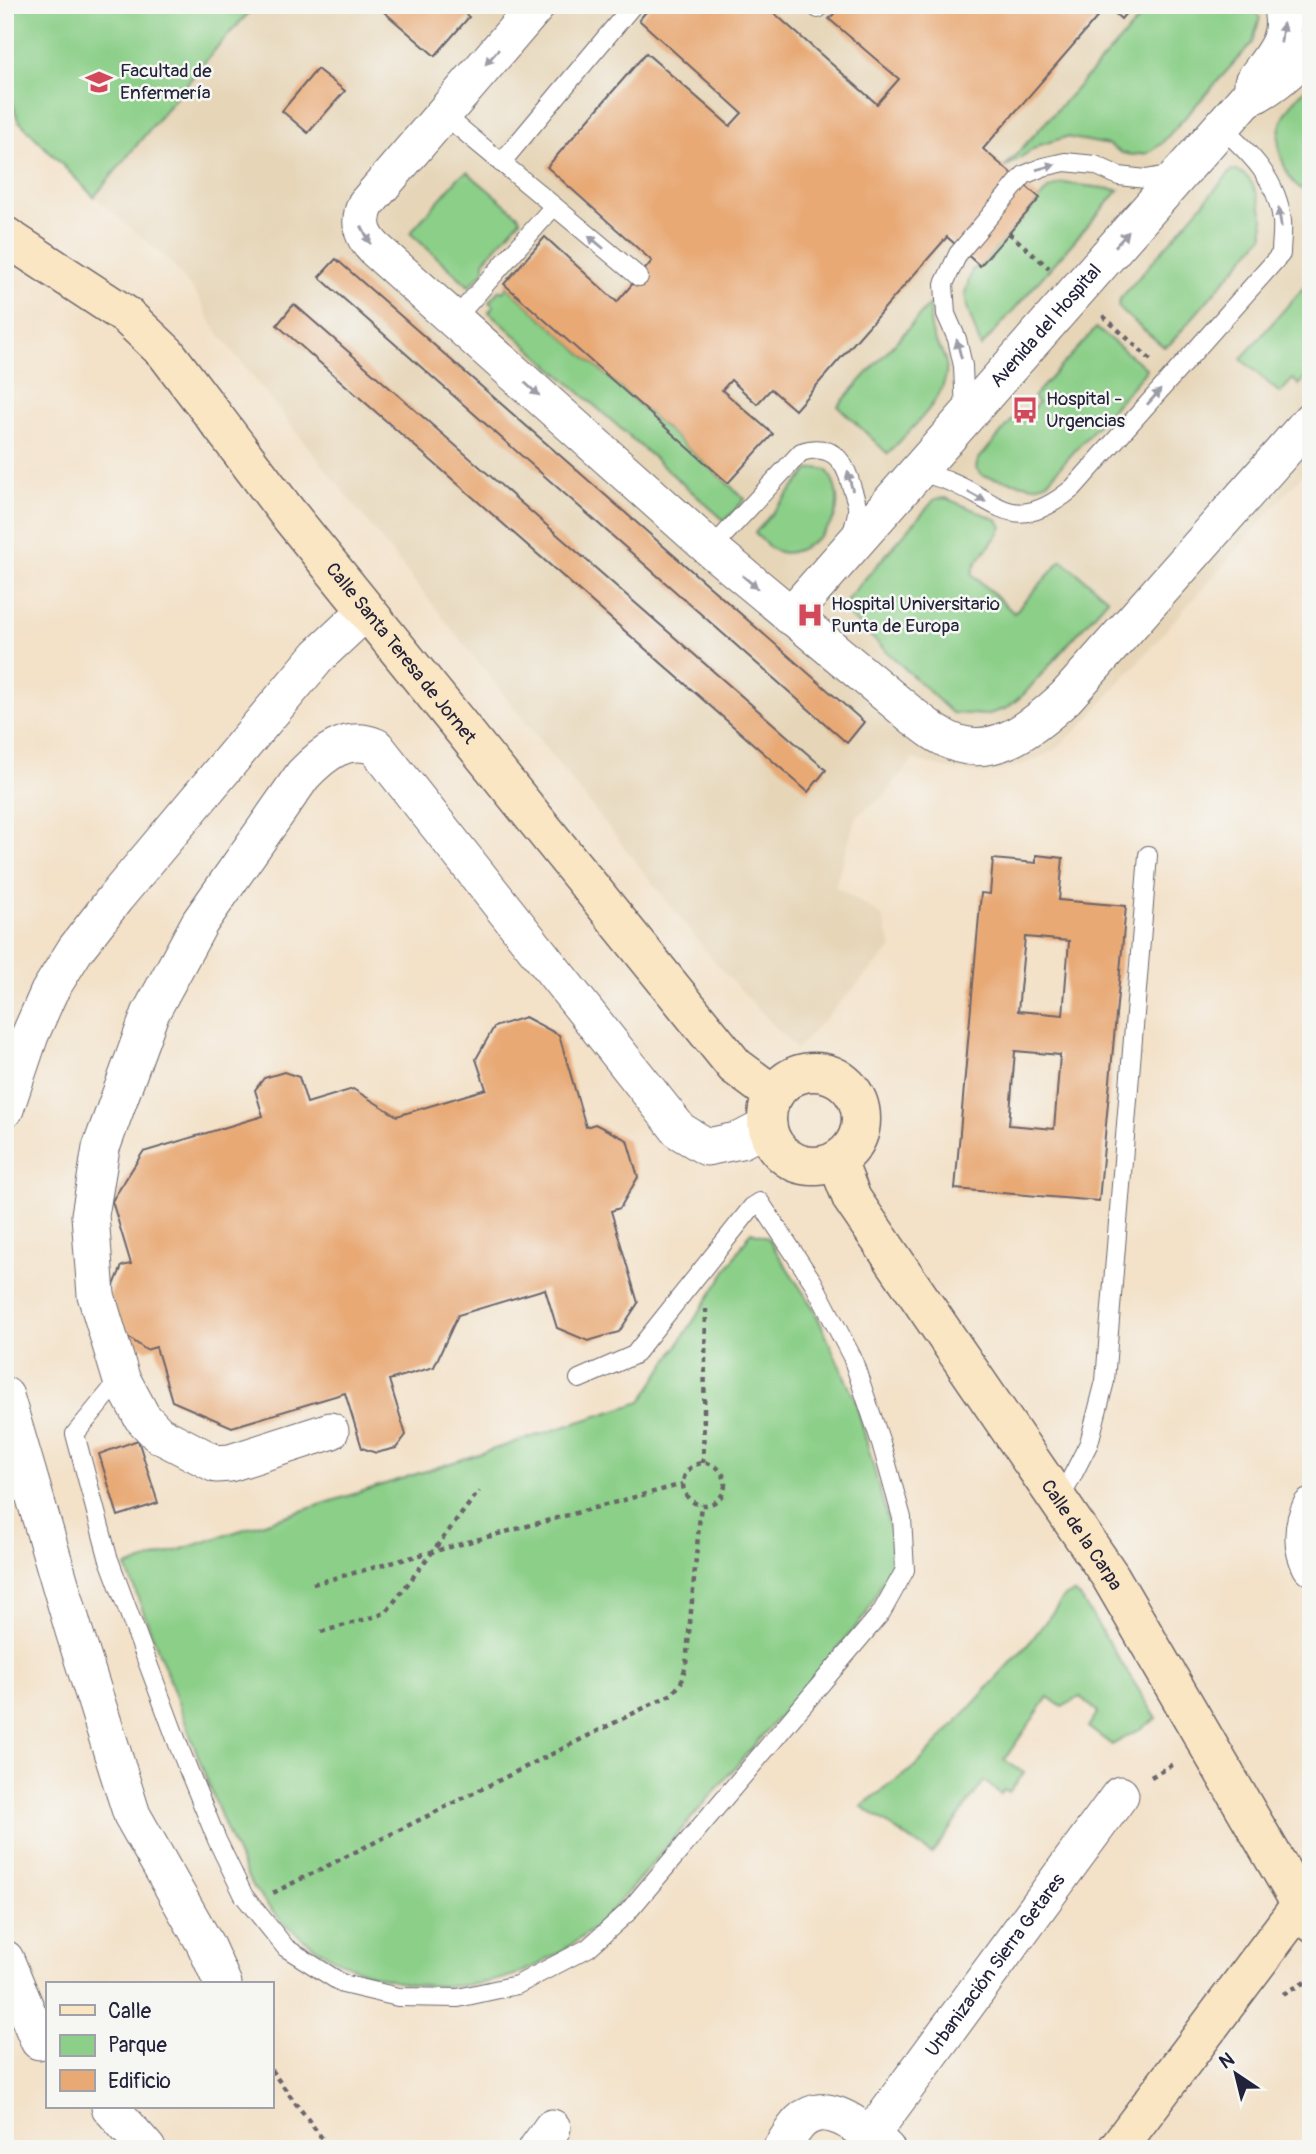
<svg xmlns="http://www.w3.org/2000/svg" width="1316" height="2154" viewBox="0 0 1316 2154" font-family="Pangolin,sans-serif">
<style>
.built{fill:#e6d5b7}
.green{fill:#8bcf88;stroke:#567862;stroke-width:2}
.building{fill:#e8a975;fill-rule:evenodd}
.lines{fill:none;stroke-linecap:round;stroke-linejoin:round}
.lane-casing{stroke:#6b656c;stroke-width:20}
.street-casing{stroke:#6b656c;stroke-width:39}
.secondary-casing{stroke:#6b656c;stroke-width:41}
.path{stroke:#6b656c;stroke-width:4.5;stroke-dasharray:5 5;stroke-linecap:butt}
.lane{stroke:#fff;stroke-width:18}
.street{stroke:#fff;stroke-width:37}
.secondary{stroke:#fbe6c4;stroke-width:38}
.oneway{fill:#9c9ca7}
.labels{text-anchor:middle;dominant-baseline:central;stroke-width:5;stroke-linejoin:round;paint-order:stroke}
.poi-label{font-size:19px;fill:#22223b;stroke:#f6f6f2;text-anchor:start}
.street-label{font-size:19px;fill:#22223b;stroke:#f6f6f2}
</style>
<rect width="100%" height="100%" fill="#f6f6f2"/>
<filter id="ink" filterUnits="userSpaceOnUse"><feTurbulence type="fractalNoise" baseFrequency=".0143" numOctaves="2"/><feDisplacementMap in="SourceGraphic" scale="14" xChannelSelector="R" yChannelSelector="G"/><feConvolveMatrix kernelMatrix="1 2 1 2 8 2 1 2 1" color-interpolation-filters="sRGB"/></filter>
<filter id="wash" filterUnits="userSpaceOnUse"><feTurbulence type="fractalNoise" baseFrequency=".00686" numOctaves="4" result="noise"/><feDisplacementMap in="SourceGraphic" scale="28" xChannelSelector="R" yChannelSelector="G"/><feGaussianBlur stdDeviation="1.57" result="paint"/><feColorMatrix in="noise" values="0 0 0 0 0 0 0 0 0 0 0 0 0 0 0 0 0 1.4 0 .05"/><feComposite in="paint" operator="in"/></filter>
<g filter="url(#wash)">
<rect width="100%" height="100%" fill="#f3e1c8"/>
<polygon class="built" points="5,5 1311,5 1311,465 1086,721 1054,751 1021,765 984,774 944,768 913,759 884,796 857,815 835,886 882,916 892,948 796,1049 718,966 212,325 200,300 171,262 94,197 18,120 12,105 5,59"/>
<g class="green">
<path d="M5,5H256L218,46L94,197L18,120C4,83 5,44 5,5Z"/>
<polygon points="1152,5 1251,5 1260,18 1252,43 1161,144 1148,153 1132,155 1122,153 1109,145 1066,137 1040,145 1004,168"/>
<path d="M1311,83V182L1301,189C1291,182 1287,173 1283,162C1270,129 1287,106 1311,83Z"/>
<path d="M1232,170C1257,172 1264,213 1264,235L1170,344L1164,347L1123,312L1118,306L1120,299Z"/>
<polygon points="467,172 519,216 520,220 484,261 484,271 469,286 410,233 459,177"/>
<polygon points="1063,183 1119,190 981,347 967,307 965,293 972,270 980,266 1048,189"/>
<polygon points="1311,279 1311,372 1299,385 1293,379 1280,393 1241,359"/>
<polygon points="507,287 745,499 725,521 489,312 494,306 489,302 499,290 503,292"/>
<path d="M931,303C930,314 929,325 933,336C935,344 943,351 945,360C955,392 908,431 888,454L838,406Z"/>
<polygon points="1096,328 1146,368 1144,373 1046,483 1034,486 983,476 976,468 978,460 1014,418 1020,423 1038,403 1033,397"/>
<path d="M818,468L827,470C836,484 841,502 834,518C825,535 797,559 776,551C768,548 761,539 755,533L809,470Z"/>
<path d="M945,498L998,520L1002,527C995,543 974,559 972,574L1014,613L1062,560L1108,599L1024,694L1007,708L986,715L952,713L849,616L844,606L848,598L935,499Z"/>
<path d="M751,1232L767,1237L814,1309L856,1402L892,1536L891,1564L866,1615L604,1920C574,1944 543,1967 505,1978C411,2004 308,1966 253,1887C247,1878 243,1867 239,1858C226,1831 216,1803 205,1775C179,1705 153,1636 126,1567L641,1402Z"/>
<polygon points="1074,1593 1080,1597 1157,1719 1112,1745 1088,1727 1098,1712 1080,1697 1062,1707 1048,1697 1004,1760 1024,1773 1009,1792 1004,1790 1001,1794 984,1781 932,1854 861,1806 917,1765 1030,1642 1065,1596"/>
</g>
<g id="blocks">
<g class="building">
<polygon points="376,5 455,5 469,17 435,56"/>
<polygon points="652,5 765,5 877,104 899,79 829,19 842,5 1133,5 1121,19 1107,6 983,149 1040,198 980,266 947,237 795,410 771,389 757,404 731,380 722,390 773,434 728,483 504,284 545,237 617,302 652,261 547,167 646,53 730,126 742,113 639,20"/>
<polygon points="317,69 345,91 308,133 282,111"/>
<polygon points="336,259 864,722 847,743 319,277"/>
<polygon points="294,304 826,770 808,792 277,325"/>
<path d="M1036,855L1063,858L1059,900L1126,906L1099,1201L955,1189L981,893L990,894L993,859L1036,863ZM1025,937L1069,941L1063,1015L1018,1011ZM1015,1051L1060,1055L1054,1129L1009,1125Z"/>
<polygon points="525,1017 559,1035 586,1127 595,1124 627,1140 638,1177 620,1208 611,1211 638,1303 619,1332 588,1341 557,1328 545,1289 458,1315 434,1367 389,1380 406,1435 396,1448 376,1453 362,1448 345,1393 232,1427 172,1401 156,1347 146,1350 121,1332 110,1295 122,1266 131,1264 112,1201 143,1152 263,1116 255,1090 264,1078 284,1072 299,1077 307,1103 353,1089 397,1116 486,1089 476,1059 494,1027"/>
<polygon points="138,1440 158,1503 118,1516 99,1454"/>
</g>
</g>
</g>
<g filter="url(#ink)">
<use href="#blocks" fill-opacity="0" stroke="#6b656c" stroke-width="2"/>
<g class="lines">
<g class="lane-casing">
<g id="lane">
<polyline points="814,5 818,9"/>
<polyline points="443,114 554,206 454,320"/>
<polyline points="501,163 633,5"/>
<polyline points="554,206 639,277"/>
<polyline points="965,413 963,366 957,339 946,314 944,284 958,254 1024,175 1043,167 1065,162 1095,165 1119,176 1146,179 1173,174"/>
<path d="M914,474C921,475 929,475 936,477C995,493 1008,542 1073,488L1281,254C1281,243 1283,232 1282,221C1278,180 1250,153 1221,127"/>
<path d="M711,549L801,452C830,443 844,458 851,485C853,492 856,499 857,506C858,515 854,525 852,533"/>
<polyline points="121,1378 75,1434 108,1557 181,1752 217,1840 244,1896 286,1948 343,1984 398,1997 458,1998 517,1985 588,1948 627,1913 881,1613 905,1570 902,1518 881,1443 852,1357 813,1282 760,1202 752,1207 634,1355 579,1379"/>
<polyline points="1059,1502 1089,1443 1105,1381 1148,855"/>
</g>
</g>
<g class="street-casing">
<g id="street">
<path d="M537,5L366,204C358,222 361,235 375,249L711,549L914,717C923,723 931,731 941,736C988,765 1032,729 1066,697L1311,420"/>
<path d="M1253,82C1271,57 1291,39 1281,5"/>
<path id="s1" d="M790,616L1246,99C1272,88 1292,69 1311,48"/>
<polyline points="5,1109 30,1035 49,992 75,950 116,897 319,655 366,611"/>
<polyline points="5,1396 74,1631 132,1815 205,1944 223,1984"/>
<path d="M330,1431L230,1463L216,1464L158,1434L142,1417L121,1378L96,1295L90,1215L101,1148L150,1014L200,922L303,775C323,754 347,734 376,747L680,1131L707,1147L741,1140L768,1126"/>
<path d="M1311,1507C1302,1525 1301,1548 1311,1566"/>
<polyline points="5,1959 39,2041"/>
<polyline points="110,2107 147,2149"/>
<path id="s2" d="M870,2136L1120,1795"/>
<polyline points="537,2149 552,2128"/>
<path d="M781,2149C787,2140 793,2129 800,2122C828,2096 864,2131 886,2149"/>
</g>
</g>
<g class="secondary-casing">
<g id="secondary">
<path id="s3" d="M5,236L127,316L166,353L286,511L735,1066L774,1095"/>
<circle cx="814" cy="1119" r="47"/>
<path id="s4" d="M837,1161L852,1199L1110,1576L1311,1922"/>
<polyline points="1117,2149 1311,1891"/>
</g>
</g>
<g class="path">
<polyline points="1009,233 1049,268"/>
<polyline points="1103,316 1151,360"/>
<circle cx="704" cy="1484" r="21"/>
<polyline points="703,1463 706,1309"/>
<polyline points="313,1584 683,1484"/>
<polyline points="321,1632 380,1615 387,1611 479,1491"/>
<polyline points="1151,1777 1177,1762"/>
<polyline points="273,1893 672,1694 681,1683 686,1665 701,1504"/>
<polyline points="1283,1994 1311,1979"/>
<polyline points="271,2070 330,2149"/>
</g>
<use href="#lane" class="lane"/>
<use href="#street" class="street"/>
<use href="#secondary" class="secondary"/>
</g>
<defs><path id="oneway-solid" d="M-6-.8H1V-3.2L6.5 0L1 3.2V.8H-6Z" transform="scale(1.75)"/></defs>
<g class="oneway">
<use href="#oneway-solid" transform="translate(1282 33) rotate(-83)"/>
<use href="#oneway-solid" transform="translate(492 57) rotate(131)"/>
<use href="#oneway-solid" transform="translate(1046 167) rotate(-16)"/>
<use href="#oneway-solid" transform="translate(1280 218) rotate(-98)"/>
<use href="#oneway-solid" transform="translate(366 235) rotate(63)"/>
<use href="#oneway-solid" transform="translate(1122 239) rotate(-48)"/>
<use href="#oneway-solid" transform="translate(596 242) rotate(-140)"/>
<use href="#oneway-solid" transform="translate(959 349) rotate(-104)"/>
<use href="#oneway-solid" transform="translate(532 389) rotate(42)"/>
<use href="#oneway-solid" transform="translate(1154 397) rotate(-48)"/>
<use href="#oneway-solid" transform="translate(850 481) rotate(-105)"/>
<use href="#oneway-solid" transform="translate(977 497) rotate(29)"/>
<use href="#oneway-solid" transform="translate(750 582) rotate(40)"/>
</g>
</g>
<defs>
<g id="university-bare" transform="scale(2.1)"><path d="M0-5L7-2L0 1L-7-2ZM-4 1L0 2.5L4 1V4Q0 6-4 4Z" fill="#d1495b" stroke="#f6f6f2" stroke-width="2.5" paint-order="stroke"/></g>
<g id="bus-bare" transform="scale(2.1)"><path d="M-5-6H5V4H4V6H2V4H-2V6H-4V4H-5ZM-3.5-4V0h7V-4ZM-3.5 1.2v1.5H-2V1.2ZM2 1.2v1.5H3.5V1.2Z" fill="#d1495b" stroke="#f6f6f2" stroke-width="2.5" paint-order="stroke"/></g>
<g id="hospital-bare" transform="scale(2.1)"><path d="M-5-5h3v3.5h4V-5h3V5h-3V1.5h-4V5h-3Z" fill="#d1495b" stroke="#f6f6f2" stroke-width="2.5" paint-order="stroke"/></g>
</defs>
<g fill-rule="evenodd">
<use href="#university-bare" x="99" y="82"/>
<use href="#bus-bare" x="1025" y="410"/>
<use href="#hospital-bare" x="810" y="615"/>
</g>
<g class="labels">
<g class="poi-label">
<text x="120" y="71">Facultad de<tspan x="120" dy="22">Enfermería</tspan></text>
<text x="1046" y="399">Hospital -<tspan x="1046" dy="22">Urgencias</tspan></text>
<text x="831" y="604">Hospital Universitario<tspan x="831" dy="22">Punta de Europa</tspan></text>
</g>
<g class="street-label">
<text stroke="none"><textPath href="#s1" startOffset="387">Avenida del Hospital</textPath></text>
<text stroke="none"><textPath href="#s3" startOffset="581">Calle Santa Teresa de Jornet</textPath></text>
<text stroke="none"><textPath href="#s4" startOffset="448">Calle de la Carpa</textPath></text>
<text stroke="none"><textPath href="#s2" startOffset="212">Urbanización Sierra Getares</textPath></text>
</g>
</g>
<rect width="1316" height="2154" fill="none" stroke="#f6f6f2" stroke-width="28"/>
<rect x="46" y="1982" width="228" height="126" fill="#f6f6f2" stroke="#a1a1a9" stroke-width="2"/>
<rect x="60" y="2005" width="35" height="10" fill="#fbe6c4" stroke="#a1a1a9" stroke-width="2"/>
<text x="108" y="2018" font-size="21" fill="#22223b">Calle</text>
<rect x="60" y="2035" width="35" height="21" fill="#8bcf88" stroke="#a1a1a9" stroke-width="2"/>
<text x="108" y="2052" font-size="21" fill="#22223b">Parque</text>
<rect x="60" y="2070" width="35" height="21" fill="#e8a975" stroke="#a1a1a9" stroke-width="2"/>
<text x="108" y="2088" font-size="21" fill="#22223b">Edificio</text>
<g transform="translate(1236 2074) rotate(325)" stroke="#f6f6f2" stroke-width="5" paint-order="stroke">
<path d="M0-5L12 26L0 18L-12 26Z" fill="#22223b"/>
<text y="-10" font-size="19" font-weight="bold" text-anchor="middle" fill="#22223b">N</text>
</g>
</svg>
